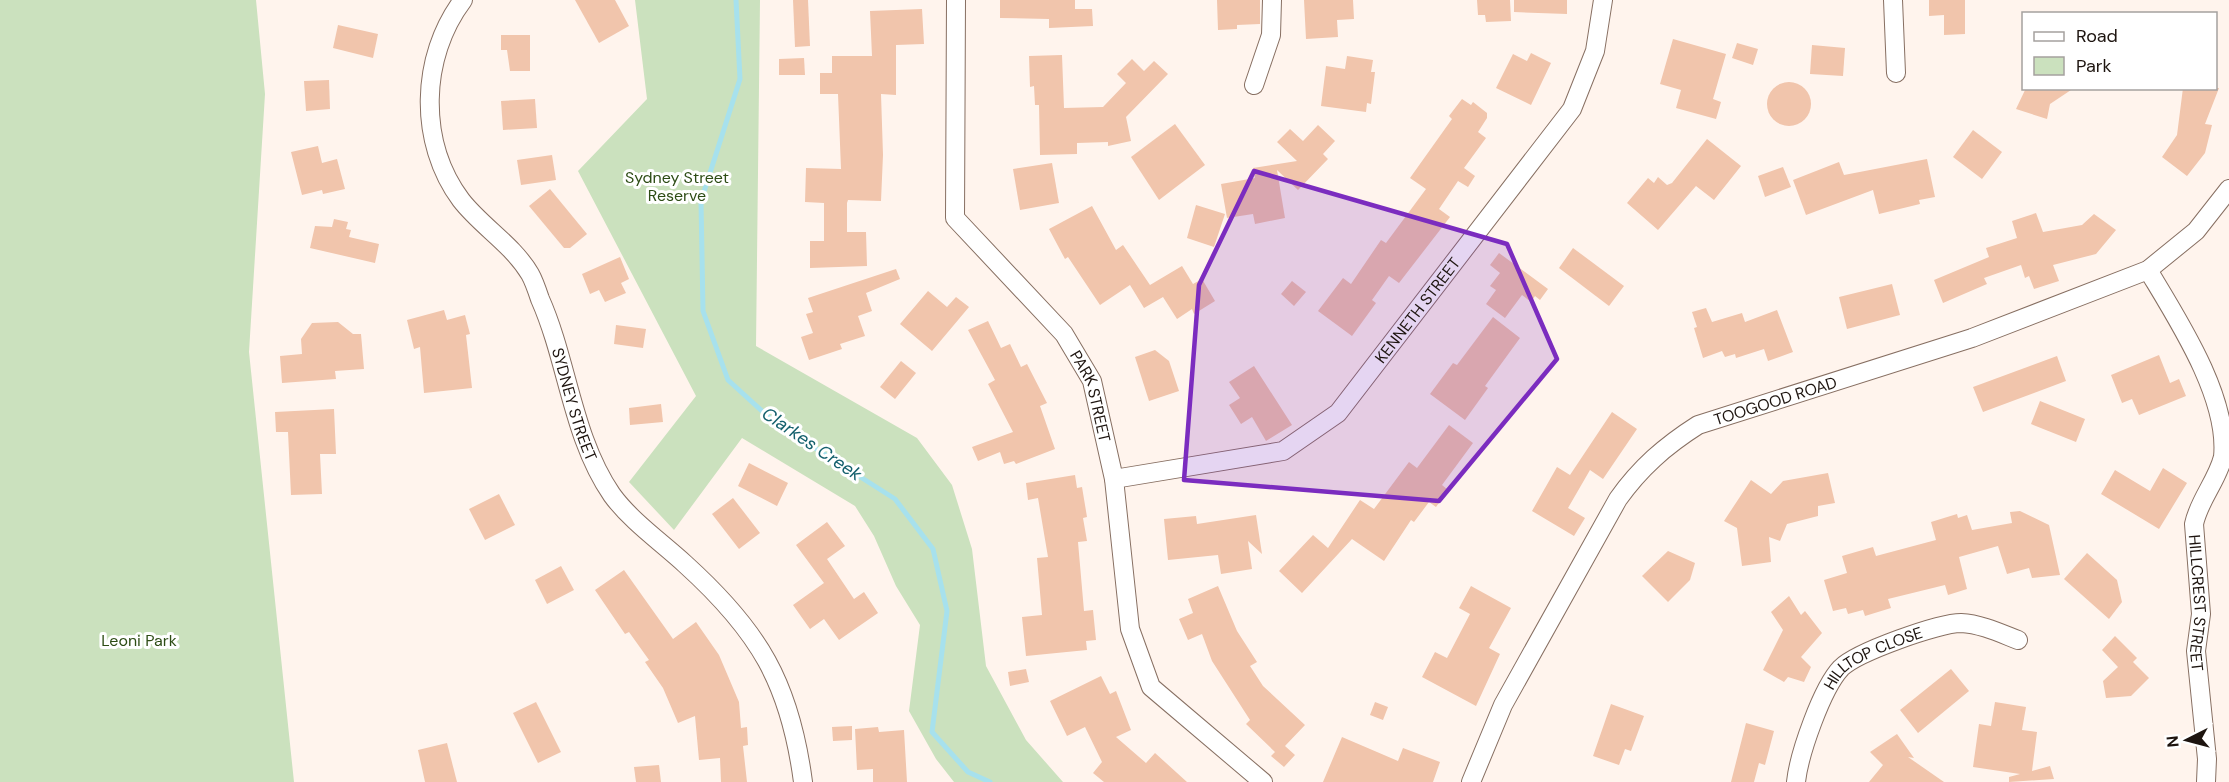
<svg xmlns="http://www.w3.org/2000/svg" width="2229" height="782" viewBox="0 0 2229 782" font-family="'DM Sans',sans-serif">
<style>
.green{fill:#cbe1be}
.lines{fill:none;stroke-linecap:round;stroke-linejoin:round}
.stream{stroke:#a7e1ed;stroke-width:5}
.building{fill:#f1c5ac}
.street-casing{stroke:#876f62;stroke-width:20}
.street{stroke:#fff;stroke-width:18}
.marked{fill:#7b2cbf;fill-opacity:0.2;stroke:#7b2cbf;stroke-width:4.5;stroke-linejoin:round}
.labels{text-anchor:middle;dominant-baseline:central;stroke-width:6;stroke-linejoin:round;paint-order:stroke}
.park-label{font-size:16px;fill:#2d4c15;stroke:#fff}
.street-label{font-size:16px;fill:#1d140f;stroke:#fff}
.water-label{font-size:18px;font-style:italic;fill:#14606d;stroke:#fff}
</style>
<rect width="100%" height="100%" fill="#fff4ed"/>
<g class="green">
<polygon points="0,0 256,0 265,94 249,352 294,782 0,782"/>
<polygon points="635,0 760,0 756,346 917,438 952,485 972,549 986,666 1026,740 1063,782 954,782 936,759 909,711 920,625 896,586 874,536 855,506 742,438 674,530 629,482 696,396 578,171 647,99"/>
</g>
<g class="lines">
<polyline class="stream" points="736,0 740,79 701,201 703,311 728,380 774,422 895,499 933,549 947,611 932,732 968,772 990,782"/>
</g>
<g class="building">
<polygon points="575,0 615,0 629,26 599,43"/>
<polygon points="793,0 808,0 810,46 795,47"/>
<polygon points="1000,0 1075,0 1075,9 1092,9 1093,26 1049,28 1049,19 1000,18"/>
<polygon points="1217,0 1260,0 1260,24 1237,25 1237,29 1218,30"/>
<polygon points="1304,0 1353,0 1354,19 1337,20 1338,37 1306,39"/>
<polygon points="1477,0 1510,0 1511,21 1486,22 1485,15 1478,15"/>
<polygon points="1514,0 1567,0 1567,14 1514,12"/>
<polygon points="1929,0 1965,0 1965,34 1944,35 1944,15 1929,16"/>
<polygon points="922,9 924,44 896,45 896,95 881,94 883,155 881,201 848,200 847,203 847,232 866,232 867,266 810,268 810,241 824,241 824,203 805,202 806,168 841,169 838,94 820,94 820,73 832,73 832,56 872,56 870,11"/>
<polygon points="338,25 378,34 373,58 333,48"/>
<polygon points="501,35 530,35 530,71 510,71 507,50 501,50"/>
<polygon points="1673,39 1726,54 1713,99 1721,102 1716,119 1676,108 1681,90 1660,84"/>
<polygon points="1737,43 1758,49 1753,65 1732,58"/>
<polygon points="1812,45 1845,48 1843,76 1810,74"/>
<polygon points="1531,53 1551,63 1531,105 1496,88 1513,54 1527,61"/>
<polygon points="1062,55 1064,108 1103,107 1126,83 1117,74 1132,59 1144,71 1154,61 1168,74 1126,117 1131,141 1108,146 1108,142 1077,143 1077,154 1040,155 1039,105 1035,105 1034,86 1030,87 1029,56"/>
<polygon points="1347,56 1373,60 1371,72 1375,72 1371,104 1367,103 1366,112 1321,106 1326,66 1345,69"/>
<polygon points="804,58 805,75 779,75 779,59"/>
<polygon points="329,80 330,109 306,111 304,81"/>
<circle cx="1789" cy="104" r="22"/>
<polygon points="2026,88 2074,88 2050,104 2047,119 2016,109"/>
<polygon points="2183,88 2219,88 2205,124 2212,125 2205,153 2187,176 2162,157 2177,135"/>
<polygon points="535,99 537,128 503,130 501,101"/>
<polygon points="1462,99 1471,105 1473,102 1487,113 1487,118 1478,132 1486,138 1464,168 1475,176 1468,187 1458,181 1439,209 1450,217 1399,283 1389,276 1372,300 1376,303 1352,336 1318,311 1343,278 1351,284 1381,240 1386,243 1426,189 1410,178 1452,119 1449,116"/>
<polygon points="1175,124 1205,165 1159,200 1131,157"/>
<polygon points="1318,125 1335,141 1323,154 1328,159 1298,190 1277,170 1285,218 1255,224 1253,214 1227,218 1221,184 1255,178 1253,168 1297,161 1277,142 1290,129 1303,141"/>
<polygon points="1973,130 2002,152 1982,179 1953,157"/>
<polygon points="1707,139 1741,166 1714,200 1696,186 1658,230 1627,203 1648,178 1654,183 1658,177 1667,185 1672,183"/>
<polygon points="318,146 322,163 337,159 345,189 323,194 322,190 302,195 291,152"/>
<polygon points="552,155 556,180 521,185 517,160"/>
<polygon points="1927,159 1935,197 1919,200 1920,204 1879,214 1873,190 1806,215 1793,180 1839,162 1844,175"/>
<polygon points="1052,163 1059,203 1020,210 1013,169"/>
<polygon points="1783,167 1791,187 1765,197 1758,176"/>
<polygon points="550,189 587,234 570,248 564,248 529,206"/>
<polygon points="1196,205 1225,214 1214,247 1187,238"/>
<polygon points="1092,206 1116,250 1123,245 1150,285 1182,266 1193,284 1202,279 1215,301 1194,314 1192,309 1177,319 1163,297 1144,308 1130,285 1100,305 1068,257 1065,259 1049,229"/>
<polygon points="2036,213 2043,232 2082,225 2094,214 2116,230 2096,254 2053,265 2059,281 2034,289 2029,276 2025,278 2021,265 1984,278 1987,284 1943,303 1934,280 1989,257 1986,248 2017,238 2012,221"/>
<polygon points="334,219 348,222 346,229 351,230 349,237 379,244 375,263 310,248 315,226 332,227"/>
<polygon points="1573,248 1624,286 1609,306 1559,268"/>
<polygon points="1499,253 1548,289 1540,300 1535,296 1531,302 1522,295 1505,318 1486,304 1496,290 1490,286 1500,273 1490,265"/>
<polygon points="620,257 629,279 621,283 626,293 605,302 599,290 590,294 582,274"/>
<polygon points="896,269 900,279 866,293 872,311 858,316 865,336 840,344 842,349 809,360 801,337 813,333 806,314 813,312 808,298"/>
<polygon points="1292,281 1306,292 1294,306 1281,294"/>
<polygon points="1892,284 1900,315 1847,329 1839,297"/>
<polygon points="928,291 947,307 956,297 969,307 932,351 900,324"/>
<polygon points="1706,308 1712,322 1742,313 1745,322 1777,310 1793,352 1768,361 1764,349 1736,358 1735,354 1725,357 1722,351 1703,358 1694,328 1697,327 1692,312"/>
<polygon points="444,310 447,320 465,315 470,334 466,335 472,388 424,393 420,347 414,349 407,320"/>
<polygon points="1493,317 1520,338 1485,386 1488,388 1465,420 1430,394 1453,363 1457,365"/>
<polygon points="988,321 1001,348 1010,344 1021,367 1027,364 1047,403 1040,406 1055,449 1016,464 1014,461 1004,464 1000,452 978,461 972,447 1013,432 988,384 995,380 968,330"/>
<polygon points="338,322 353,334 361,334 364,369 335,371 336,379 282,383 280,356 302,354 301,339 312,323"/>
<polygon points="616,325 646,329 643,348 614,344"/>
<polygon points="1155,350 1169,361 1179,391 1149,401 1135,357"/>
<polygon points="2159,355 2170,383 2179,379 2186,396 2139,415 2132,399 2122,403 2111,375"/>
<polygon points="2057,356 2066,381 1983,412 1973,387"/>
<polygon points="901,361 916,373 895,399 880,387"/>
<polygon points="1254,366 1292,425 1266,441 1252,417 1241,424 1229,405 1240,398 1229,382"/>
<polygon points="2040,401 2085,419 2076,442 2031,424"/>
<polygon points="661,404 663,422 630,425 629,408"/>
<polygon points="334,409 336,454 320,454 322,494 291,495 288,432 276,432 275,412"/>
<polygon points="1612,412 1637,429 1603,479 1590,470 1568,508 1585,518 1574,536 1532,511 1557,467 1570,475"/>
<polygon points="1449,425 1473,443 1442,485 1448,490 1436,507 1429,502 1414,522 1411,520 1384,561 1352,539 1302,593 1279,571 1313,535 1328,548 1360,500 1374,509 1409,462 1417,468"/>
<polygon points="749,463 788,483 777,506 738,486"/>
<polygon points="2163,468 2187,483 2159,529 2101,494 2115,470 2150,491"/>
<polygon points="1828,473 1835,503 1818,506 1818,516 1787,524 1780,541 1769,537 1771,562 1742,566 1737,528 1724,521 1751,480 1771,494 1783,481"/>
<polygon points="1075,475 1077,488 1082,487 1087,517 1083,518 1087,541 1078,542 1084,611 1093,610 1096,640 1086,641 1087,650 1026,656 1022,617 1042,615 1037,558 1048,557 1038,498 1028,500 1026,483"/>
<polygon points="499,494 515,525 485,540 469,509"/>
<polygon points="733,498 760,533 739,549 712,514"/>
<polygon points="2020,511 2049,525 2060,575 2032,578 2029,568 2007,574 1998,546 1959,557 1967,589 1948,595 1945,585 1888,599 1891,608 1865,616 1863,610 1848,614 1846,608 1833,611 1824,580 1847,573 1842,556 1873,547 1876,556 1936,540 1931,522 1957,514 1958,518 1967,515 1972,530 2012,523 2010,512"/>
<polygon points="1256,515 1262,554 1248,541 1252,569 1221,574 1218,555 1168,560 1164,519 1196,516 1197,524"/>
<polygon points="827,522 845,546 827,559 854,599 864,592 878,613 839,640 824,619 810,629 793,605 824,583 796,545"/>
<polygon points="1668,551 1695,563 1690,580 1668,602 1642,576"/>
<polygon points="2087,553 2117,580 2122,602 2109,619 2064,579"/>
<polygon points="561,566 574,590 547,604 535,580"/>
<polygon points="624,570 673,639 696,622 719,655 739,702 741,728 747,727 748,745 743,746 747,782 721,782 720,758 699,760 695,716 678,723 663,688 645,662 649,660 629,632 625,634 595,590"/>
<polygon points="1218,586 1237,631 1257,662 1250,666 1263,686 1305,725 1285,746 1295,755 1284,767 1271,756 1275,752 1246,724 1250,720 1212,661 1202,634 1188,640 1179,619 1193,613 1188,599"/>
<polygon points="1471,586 1511,608 1489,648 1500,654 1476,706 1422,677 1435,652 1447,658 1470,614 1459,608"/>
<polygon points="1789,596 1801,615 1805,611 1822,633 1801,657 1811,667 1804,682 1788,677 1784,682 1763,670 1783,630 1771,612"/>
<polygon points="2115,636 2137,658 2133,662 2149,678 2131,696 2106,698 2103,681 2118,667 2102,650"/>
<polygon points="1026,669 1029,682 1010,686 1008,672"/>
<polygon points="1951,669 1969,691 1918,733 1900,710"/>
<polygon points="1101,676 1110,694 1116,691 1131,730 1116,737 1146,763 1155,753 1187,782 1104,782 1093,773 1102,762 1085,727 1067,736 1050,701"/>
<polygon points="536,702 561,752 538,763 513,713"/>
<polygon points="1375,702 1388,707 1383,720 1370,715"/>
<polygon points="1995,702 2026,707 2022,730 2037,732 2032,771 2050,766 2054,779 2009,782 2009,777 2020,774 1973,767 1979,724 1991,726"/>
<polygon points="1611,704 1644,716 1631,751 1625,749 1619,765 1593,756"/>
<polygon points="1746,723 1774,731 1765,765 1759,763 1754,782 1731,782"/>
<polygon points="852,726 852,740 833,741 832,727"/>
<polygon points="878,727 879,732 904,730 907,782 873,782 873,769 857,770 855,729"/>
<polygon points="1897,734 1914,758 1908,757 1944,782 1869,782 1883,765 1870,752"/>
<polygon points="1342,737 1398,761 1403,748 1440,762 1433,782 1323,782"/>
<polygon points="447,743 457,782 425,782 418,750"/>
<polygon points="659,765 661,782 636,782 634,767"/>
</g>
<g class="lines">
<g class="street-casing">
<g id="street">
<path id="s1" d="M463,0C420,57 418,142 461,200C481,226 513,245 530,274C534,281 537,290 540,299C568,362 572,437 612,495C631,521 661,542 685,564C759,631 790,683 803,782"/>
<path id="s2" d="M956,0L955,218L1064,334L1092,381L1114,479L1130,629L1151,687L1263,782"/>
<polyline points="1893,0 1896,73"/>
<polyline points="1254,85 1271,35 1272,0"/>
<path id="s3" d="M2148,270C2178,320 2229,398 2223,457C2217,481 2199,500 2194,524L2201,614L2196,651L2207,759L2206,782"/>
<path id="s4" d="M1114,479L1283,451L1338,413L1572,109L1595,51L1603,0"/>
<path id="s5" d="M1471,782L1503,705L1618,499C1640,468 1665,446 1698,425L1972,338L2148,270L2196,231L2229,189"/>
<path id="s6" d="M1796,782C1799,754 1822,688 1841,668C1857,652 1939,623 1961,623C1981,624 2000,633 2018,640"/>
</g>
</g>
<use href="#street" class="street"/>
</g>
<path class="marked" d="M1254,171L1507,244L1557,359L1439,501L1184,480L1199,285Z"/>
<g class="labels">
<g class="park-label">
<text x="677" y="177">Sydney Street<tspan x="677" dy="18">Reserve</tspan></text>
<text x="139" y="640">Leoni Park</text>
</g>
<g class="street-label">
<text stroke="none"><textPath href="#s4" startOffset="368">KENNETH STREET</textPath></text>
<text stroke="none"><textPath href="#s2" startOffset="446">PARK STREET</textPath></text>
<text stroke="none"><textPath href="#s5" startOffset="510">TOOGOOD ROAD</textPath></text>
<text stroke="none"><textPath href="#s1" startOffset="453">SYDNEY STREET</textPath></text>
<text stroke="none"><textPath href="#s3" startOffset="357">HILLCREST STREET</textPath></text>
<text stroke="none"><textPath href="#s6" startOffset="156">HILLTOP CLOSE</textPath></text>
</g>
<g class="water-label">
<text transform="translate(812 444) rotate(34)">Clarkes Creek</text>
</g>
</g>
<rect x="2022" y="12" width="195" height="78" fill="#ffffff" stroke="#a5a19f" stroke-width="1.5"/>
<rect x="2034" y="32" width="30" height="9" fill="#ffffff" stroke="#a5a19f" stroke-width="1.5"/>
<text x="2076" y="42" font-size="18" fill="#1d140f">Road</text>
<rect x="2034" y="57" width="30" height="18" fill="#cbe1be" stroke="#a5a19f" stroke-width="1.5"/>
<text x="2076" y="72" font-size="18" fill="#1d140f">Park</text>
<g transform="translate(2187 740) rotate(264)" stroke="#ffffff" stroke-width="4.5" paint-order="stroke">
<path d="M0-4.5L10 22L0 15L-10 22Z" fill="#1d140f"/>
<text y="-9" font-size="16" font-weight="bold" text-anchor="middle" fill="#1d140f">N</text>
</g>
</svg>
